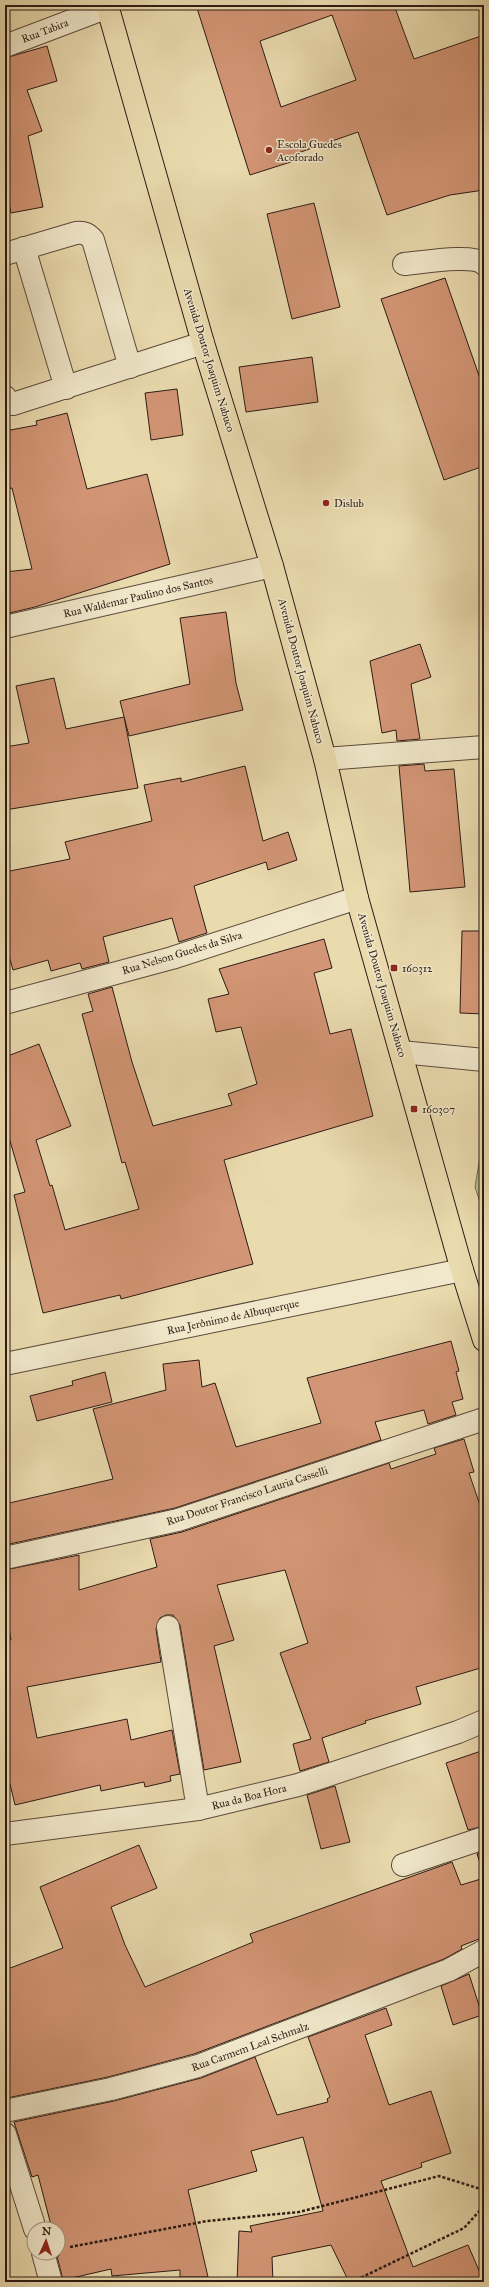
<svg xmlns="http://www.w3.org/2000/svg" width="489" height="2287" viewBox="0 0 489 2287" font-family="'IM FELL Great Primer',serif">
<style>
.green{fill:#b4c18d;stroke:#706e50}
.building{fill:#d29575;stroke:#2d1b14;fill-rule:evenodd}
.lines{fill:none;stroke-linecap:round;stroke-linejoin:round}
.minor-casing{stroke:#5c4b3b;stroke-width:24}
.major-casing{stroke:#2d1b14;stroke-width:24}
.path{stroke:#2d1b14;stroke-width:2.5;stroke-dasharray:3 2;stroke-linecap:butt}
.minor{stroke:#f1e8cb;stroke-width:22}
.major{stroke:#eadbaf;stroke-width:22}
.poi-dot{fill:#8f2418;stroke:#f1e8cb;stroke-width:1.5}
.labels{text-anchor:middle;dominant-baseline:central;stroke-width:3;stroke-linejoin:round;paint-order:stroke}
.street-label{font-size:11px;fill:#2d1b14;stroke:#f1e8cb}
.poi-label{font-size:11px;fill:#2d1b14;stroke:#f1e8cb;text-anchor:start}
</style>
<rect width="100%" height="100%" fill="#eadbaf"/>
<filter id="stains"><feTurbulence type="fractalNoise" baseFrequency=".005" numOctaves="4"/><feColorMatrix values="0 0 0 0 .2 0 0 0 0 .09 0 0 0 0 .02 0 0 0 .5 -.17"/></filter>
<radialGradient id="worn" r=".72"><stop offset=".6" stop-color="#630" stop-opacity="0"/><stop offset="1" stop-color="#630" stop-opacity=".3"/></radialGradient>
<polygon class="green" points="480,1157 484,1157 484,1214 475,1187"/>
<g class="building">
<path d="M196,5H394L414,59L484,35V190L450,195L387,215L358,132L295,154L297,160L250,175ZM332,15L356,80L281,107L260,41Z"/>
<polygon points="47,46 57,81 27,90 42,131 28,136 43,207 11,213 5,183 5,58"/>
<polygon points="314,203 340,307 292,319 267,214"/>
<polygon points="445,278 484,390 484,466 444,480 381,299"/>
<polygon points="312,357 318,402 246,412 239,367"/>
<polygon points="177,389 183,435 151,440 145,393"/>
<polygon points="67,413 87,489 147,474 170,564 35,607 5,614 5,572 32,569 12,488 5,489 5,431 37,425 36,421"/>
<polygon points="226,612 236,683 243,710 129,736 120,701 190,684 180,618"/>
<polygon points="420,644 431,677 411,684 420,739 397,741 396,730 382,733 370,661"/>
<polygon points="54,678 66,729 124,717 138,788 5,810 5,747 29,743 16,686"/>
<polygon points="424,764 425,771 454,769 465,887 410,892 399,766"/>
<polygon points="245,766 263,841 288,832 297,860 268,870 266,862 194,886 207,933 179,942 172,918 103,937 109,962 82,969 80,963 51,971 48,960 13,970 5,942 5,872 70,859 65,842 152,821 144,785 181,778 181,782"/>
<polygon points="462,931 484,931 484,1014 460,1013"/>
<polygon points="324,939 332,968 314,973 330,1034 351,1029 373,1116 224,1160 253,1264 121,1299 120,1295 43,1313 14,1195 25,1192 5,1124 5,1057 39,1044 71,1126 36,1140 50,1186 52,1185 65,1230 139,1209 125,1162 122,1163 82,1014 93,1011 88,994 112,987 132,1062 153,1126 232,1105 228,1094 257,1084 241,1027 216,1032 208,999 229,994 219,969"/>
<polygon points="451,1341 459,1371 456,1372 463,1399 452,1402 456,1415 428,1424 424,1410 375,1422 381,1440 175,1508 5,1545 5,1504 113,1479 93,1409 166,1390 163,1364 199,1360 202,1387 215,1383 236,1447 321,1423 307,1378"/>
<polygon points="105,1372 112,1402 37,1421 30,1396 73,1385 72,1381"/>
<polygon points="464,1439 474,1472 469,1473 484,1517 484,1667 416,1687 421,1704 365,1721 366,1723 322,1738 329,1762 300,1771 293,1744 311,1739 280,1653 308,1643 285,1570 217,1585 234,1640 214,1646 241,1762 204,1770 180,1625 173,1615 166,1615 160,1618 156,1629 161,1662 27,1687 37,1738 127,1719 131,1740 172,1730 180,1774 170,1776 171,1781 145,1787 144,1782 101,1791 100,1785 15,1805 10,1784 5,1785 5,1640 11,1640 5,1604 5,1570 79,1555 79,1590 157,1567 150,1539 182,1532 389,1463 391,1469 436,1454 434,1448"/>
<polygon points="484,1750 484,1826 468,1830 446,1763"/>
<polygon points="335,1786 350,1842 321,1849 307,1795"/>
<polygon points="139,1845 157,1888 111,1907 125,1945 145,1987 253,1942 250,1934 452,1862 461,1885 484,1878 484,1937 461,1946 462,1949 444,1959 194,2054 108,2077 7,2098 5,2090 5,1970 63,1948 40,1887"/>
<polygon points="484,1851 484,1862 480,1863 477,1854"/>
<polygon points="469,1974 482,2015 453,2025 441,1986"/>
<polygon points="386,2008 392,2025 365,2035 389,2105 431,2091 451,2153 421,2163 422,2167 381,2181 413,2267 468,2245 484,2282 349,2282 331,2245 272,2257 273,2282 237,2282 239,2231 252,2232 250,2226 323,2211 303,2137 251,2151 257,2171 188,2190 208,2277 180,2277 180,2270 112,2276 111,2269 63,2280 57,2256 59,2256 58,2229 52,2229 38,2175 32,2177 14,2122 114,2101 201,2078 255,2057 277,2115 328,2102 327,2099 330,2097 308,2037"/>
</g>
<g class="lines">
<g class="minor-casing">
<g id="minor">
<polyline points="5,46 108,7"/>
<polyline points="24,248 66,388"/>
<path d="M5,254L76,233C84,232 88,234 93,240L130,367"/>
<path d="M404,264C419,263 475,253 484,264"/>
<polyline points="5,397 7,401 13,404 203,343"/>
<polyline points="5,627 272,566"/>
<polyline points="325,759 484,747"/>
<polyline points="5,1003 172,958 357,898"/>
<polyline points="401,1052 484,1060"/>
<polyline points="5,1364 462,1270"/>
<polyline points="5,1558 178,1520 484,1419"/>
<polyline points="168,1627 198,1809"/>
<polyline points="5,1834 198,1809 298,1785 458,1732 484,1721"/>
<polyline points="403,1865 484,1838"/>
<polyline points="5,2111 111,2089 198,2066 449,1970 484,1951"/>
<polyline points="5,2134 35,2229"/>
<polyline points="43,2253 51,2282"/>
</g>
</g>
<g class="major-casing">
<polyline id="major" points="107,5 203,343 272,566 325,759 357,898 462,1270 484,1340"/>
</g>
<g class="path">
<polyline points="70,2247 207,2221 299,2212 439,2176 484,2190"/>
<polyline points="82,2282 193,2282"/>
<polyline points="352,2282 464,2228 484,2206"/>
</g>
<use href="#minor" class="minor"/>
<use href="#major" class="major"/>
</g>
<g class="poi-dot">
<circle cx="269" cy="150" r="4"/>
<circle cx="326" cy="503" r="4"/>
<rect x="390" y="964" width="8" height="8" rx="2"/>
<rect x="410" y="1105" width="8" height="8" rx="2"/>
</g>
<g class="labels">
<g class="street-label">
<text transform="translate(45 31) rotate(-21)">Rua Tabira</text>
<text transform="translate(209 360) rotate(73)">Avenida Doutor Joaquim Nabuco</text>
<text transform="translate(138 597) rotate(-13)">Rua Waldemar Paulino dos Santos</text>
<text transform="translate(301 671) rotate(75)">Avenida Doutor Joaquim Nabuco</text>
<text transform="translate(182 953) rotate(-17)">Rua Nelson Guedes da Silva</text>
<text transform="translate(382 985) rotate(74)">Avenida Doutor Joaquim Nabuco</text>
<text transform="translate(233 1317) rotate(-12)">Rua Jerônimo de Albuquerque</text>
<text transform="translate(247 1496) rotate(-18)">Rua Doutor Francisco Lauria Casselli</text>
<text transform="translate(249 1797) rotate(-14)">Rua da Boa Hora</text>
<text transform="translate(250 2047) rotate(-20)">Rua Carmem Leal Schmalz</text>
</g>
<g class="poi-label">
<text x="277" y="144">Escola Guedes<tspan x="277" dy="13">Acoforado</tspan></text>
<text x="334" y="503">Dislub</text>
<text x="402" y="968">160312</text>
<text x="422" y="1109">160307</text>
</g>
</g>
<rect width="489" height="2287" fill="none" stroke="#eadbaf" stroke-width="20"/>
<rect x="6" y="6" width="477" height="2275" fill="none" stroke="#2d1b14" stroke-width="2"/>
<rect x="10" y="10" width="469" height="2267" fill="none" stroke="#2d1b14"/>
<g transform="translate(46 2241) rotate(3)"><circle r="19" fill="#f1e8cb" stroke="#a39682"/>
<path d="M0-3L7 15L0 10L-7 15Z" fill="#8f2418"/>
<text y="-6" font-size="11" font-weight="bold" text-anchor="middle" fill="#2d1b14">N</text>
</g>
<rect width="100%" height="100%" filter="url(#stains)"/>
<rect width="100%" height="100%" fill="url(#worn)"/>
</svg>
